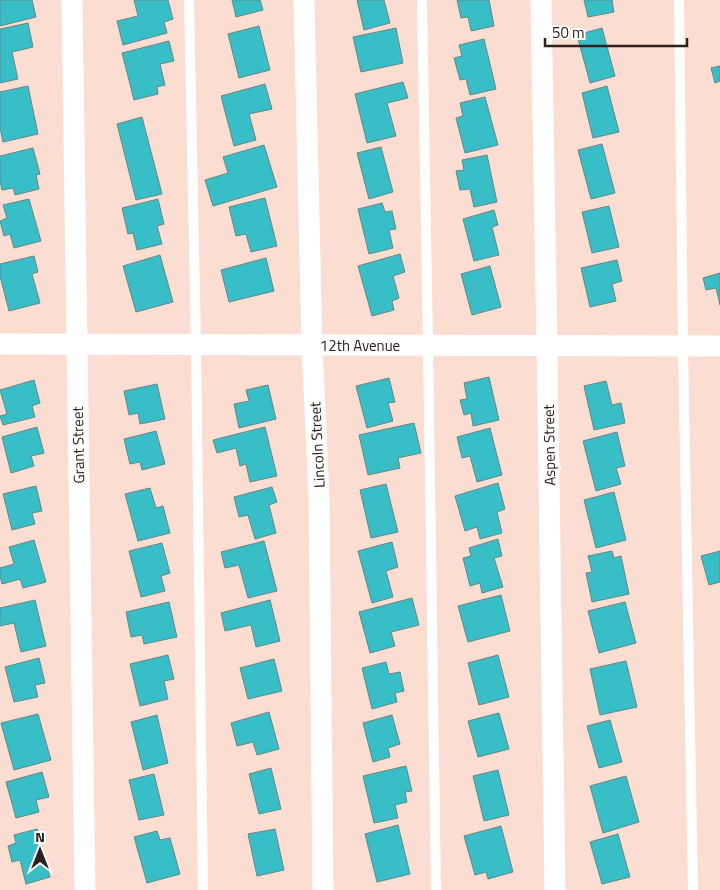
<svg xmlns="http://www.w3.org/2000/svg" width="720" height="890" viewBox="0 0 720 890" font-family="'Titillium Web',sans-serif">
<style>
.building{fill:#38bec6;stroke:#668688}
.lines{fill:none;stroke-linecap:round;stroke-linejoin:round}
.service{stroke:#fff;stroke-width:10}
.minor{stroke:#fff;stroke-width:21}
.labels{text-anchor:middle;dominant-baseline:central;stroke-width:5;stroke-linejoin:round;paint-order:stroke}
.street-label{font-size:15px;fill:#2c211d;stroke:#fff}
</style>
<rect width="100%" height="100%" fill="#fbddd2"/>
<g class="building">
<polygon points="0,0 32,0 36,17 0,26"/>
<polygon points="134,0 168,0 173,19 164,22 167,33 123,45 117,21 138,16"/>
<polygon points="232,0 260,0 263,10 236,17"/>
<polygon points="357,0 384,0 390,23 364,30"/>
<polygon points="457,0 489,0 494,26 471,31 468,17 461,18"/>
<polygon points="584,0 612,0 614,12 588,17"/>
<polygon points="28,23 33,47 12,52 18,79 0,83 0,29"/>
<polygon points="259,26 270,70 239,78 228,34"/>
<polygon points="396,28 403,63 361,72 353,37"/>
<polygon points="602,28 615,76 590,83 577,35"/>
<polygon points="484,39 496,89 470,95 466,79 460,80 454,58 462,56 459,45"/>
<polygon points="169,41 174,61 160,64 165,85 157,87 158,94 134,100 122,53"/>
<polygon points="720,66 720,81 715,83 711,68"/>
<polygon points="403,82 408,98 387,103 396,136 367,143 355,94"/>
<polygon points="265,84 272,109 249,114 256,140 234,146 221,96"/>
<polygon points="28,86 38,134 3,142 0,128 0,92"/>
<polygon points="607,86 619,132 593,138 582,93"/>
<polygon points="485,97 498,145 465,153 456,118 463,116 460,103"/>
<polygon points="142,117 162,194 136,200 117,124"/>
<polygon points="602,144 615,193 591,199 578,150"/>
<polygon points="264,145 277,187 213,206 205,180 228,173 223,157"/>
<polygon points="381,147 393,192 369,199 357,153"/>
<polygon points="33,148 40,174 36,175 39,189 15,195 13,188 2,190 0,181 0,156"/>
<polygon points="487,155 497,202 474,207 470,189 460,190 456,171 464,170 462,160"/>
<polygon points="265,198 277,246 251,252 246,234 236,236 229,207"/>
<polygon points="29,199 41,241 14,248 10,234 4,236 0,221 7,218 3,205"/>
<polygon points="158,199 164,224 157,226 162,244 137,250 133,233 128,234 122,208"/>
<polygon points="382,203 385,212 392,211 396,229 389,230 393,248 369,254 358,209"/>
<polygon points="609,206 619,247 592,253 582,212"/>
<polygon points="494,210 498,225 492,227 499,255 474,261 463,219"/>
<polygon points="400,254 405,272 393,276 399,298 392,301 394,310 372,316 358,266"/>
<polygon points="160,255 173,302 136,312 123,266"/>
<polygon points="34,256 38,272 32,274 40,303 9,311 0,276 0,264"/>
<polygon points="266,258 274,291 229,302 221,270"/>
<polygon points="617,260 622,281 612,284 616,301 590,307 581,268"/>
<polygon points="490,266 501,307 472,315 461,274"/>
<polygon points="720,273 720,305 716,288 706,290 703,278"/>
<polygon points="489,377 499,420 473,426 471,413 464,415 460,400 467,399 464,383"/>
<polygon points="389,378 395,402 388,403 393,421 367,428 356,386"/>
<polygon points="34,380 40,403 32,406 35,417 3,425 0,416 7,414 0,390"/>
<polygon points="606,381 612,405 621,403 625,423 594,430 584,386"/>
<polygon points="157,384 165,419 140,424 138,413 129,415 124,391"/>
<polygon points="268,385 276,419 239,428 234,404 249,401 246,390"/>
<polygon points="414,423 421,453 398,458 400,468 368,475 359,435"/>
<polygon points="37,427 44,453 31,456 34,466 11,473 2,437"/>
<polygon points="265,427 277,476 250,482 246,464 240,466 236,448 217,453 213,440"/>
<polygon points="490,428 502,475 477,482 470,456 462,458 457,437"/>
<polygon points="156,431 165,464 142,470 140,462 130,464 124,439"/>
<polygon points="617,432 625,466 616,468 621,484 596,491 583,441"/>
<polygon points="498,483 505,509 497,512 502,533 480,539 477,527 465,531 455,496"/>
<polygon points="386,484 398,532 371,538 360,490"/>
<polygon points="36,486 42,511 32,513 35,524 12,530 3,494"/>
<polygon points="272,487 277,502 269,505 276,533 255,539 248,515 239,517 234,497"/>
<polygon points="150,488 156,508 163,506 170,533 138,541 125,494"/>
<polygon points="614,492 626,540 596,548 584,500"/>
<polygon points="498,539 502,556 494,558 503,587 482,593 480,583 470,586 463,558 471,556 469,548"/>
<polygon points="34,540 46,582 23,588 20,579 2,584 0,576 0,568 14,564 9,547"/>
<polygon points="264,541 277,591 248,598 239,565 225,568 221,552"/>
<polygon points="392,542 398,567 386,571 393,597 372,603 358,551"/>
<polygon points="162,543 170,573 161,576 165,591 141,597 129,551"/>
<polygon points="612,551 614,558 621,556 629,594 592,602 586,573 592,572 588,556"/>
<polygon points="720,551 720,582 709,585 701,556"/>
<polygon points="501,595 510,631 468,642 458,606"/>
<polygon points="412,598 419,625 391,632 395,646 370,653 359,612"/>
<polygon points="35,600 46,646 21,652 14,623 0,626 0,608"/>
<polygon points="270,600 280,641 256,647 251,625 225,631 221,613"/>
<polygon points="169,602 177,637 144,644 142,635 131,637 126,612"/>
<polygon points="625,602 636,643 599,653 588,611"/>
<polygon points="168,655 174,679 164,681 168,699 140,706 130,664"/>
<polygon points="498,655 509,697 479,705 468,663"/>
<polygon points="39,658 45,683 35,685 38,697 14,702 5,667"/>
<polygon points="274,659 282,691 248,699 240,668"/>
<polygon points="626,661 637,707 600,715 590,669"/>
<polygon points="386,662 389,674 400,672 404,691 395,693 397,702 372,709 362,668"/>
<polygon points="269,712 279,749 257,755 253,742 237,746 231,723"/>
<polygon points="499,713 509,749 478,757 468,721"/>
<polygon points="38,714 51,760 14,770 1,723"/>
<polygon points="157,715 168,763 143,770 131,722"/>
<polygon points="392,715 400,744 388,748 390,757 373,762 363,723"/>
<polygon points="610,720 622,762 599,768 587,726"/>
<polygon points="406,766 412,791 405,792 407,802 395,805 398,818 374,823 363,776"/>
<polygon points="271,768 281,809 259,814 249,774"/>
<polygon points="498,770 509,815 484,821 473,776"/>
<polygon points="42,772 49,797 36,800 39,812 16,818 6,782"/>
<polygon points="154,774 164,815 139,820 129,780"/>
<polygon points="626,776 639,822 603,833 590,786"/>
<polygon points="398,825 410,874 377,882 365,834"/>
<polygon points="501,826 513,872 488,879 486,872 475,875 464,836"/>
<polygon points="37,829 50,877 26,884 20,860 12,862 8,846 16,843 14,835"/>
<polygon points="275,829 284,870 257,876 248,834"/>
<polygon points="157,831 160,840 170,838 180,874 147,883 134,837"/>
<polygon points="618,834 630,877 602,884 590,842"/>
</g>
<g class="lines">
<g class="service">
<polyline points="189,0 196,344 203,890"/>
<polyline points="422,0 428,345 436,890"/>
<polyline points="679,0 683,346 693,890"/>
</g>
<g class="minor">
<polyline points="72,0 85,890"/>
<polyline points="304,0 312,345 319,497 323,890"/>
<polyline points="541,0 547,345 555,890"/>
<polyline points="0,344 720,346"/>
</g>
</g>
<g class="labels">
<g class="street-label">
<text x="360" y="345">12th Avenue</text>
<text transform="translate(78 445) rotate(-91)">Grant Street</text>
<text transform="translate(317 445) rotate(-93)">Lincoln Street</text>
<text transform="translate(549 445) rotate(-91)">Aspen Street</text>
</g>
</g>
<g transform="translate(40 850)" stroke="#ffffff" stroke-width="4" paint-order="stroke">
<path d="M0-4L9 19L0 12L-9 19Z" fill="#2c211d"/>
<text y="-8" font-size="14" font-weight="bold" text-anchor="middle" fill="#2c211d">N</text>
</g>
<path d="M545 38v8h142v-8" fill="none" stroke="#2c211d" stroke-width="2.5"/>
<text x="552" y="38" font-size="15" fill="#2c211d" stroke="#ffffff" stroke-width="4" paint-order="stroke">50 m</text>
</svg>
